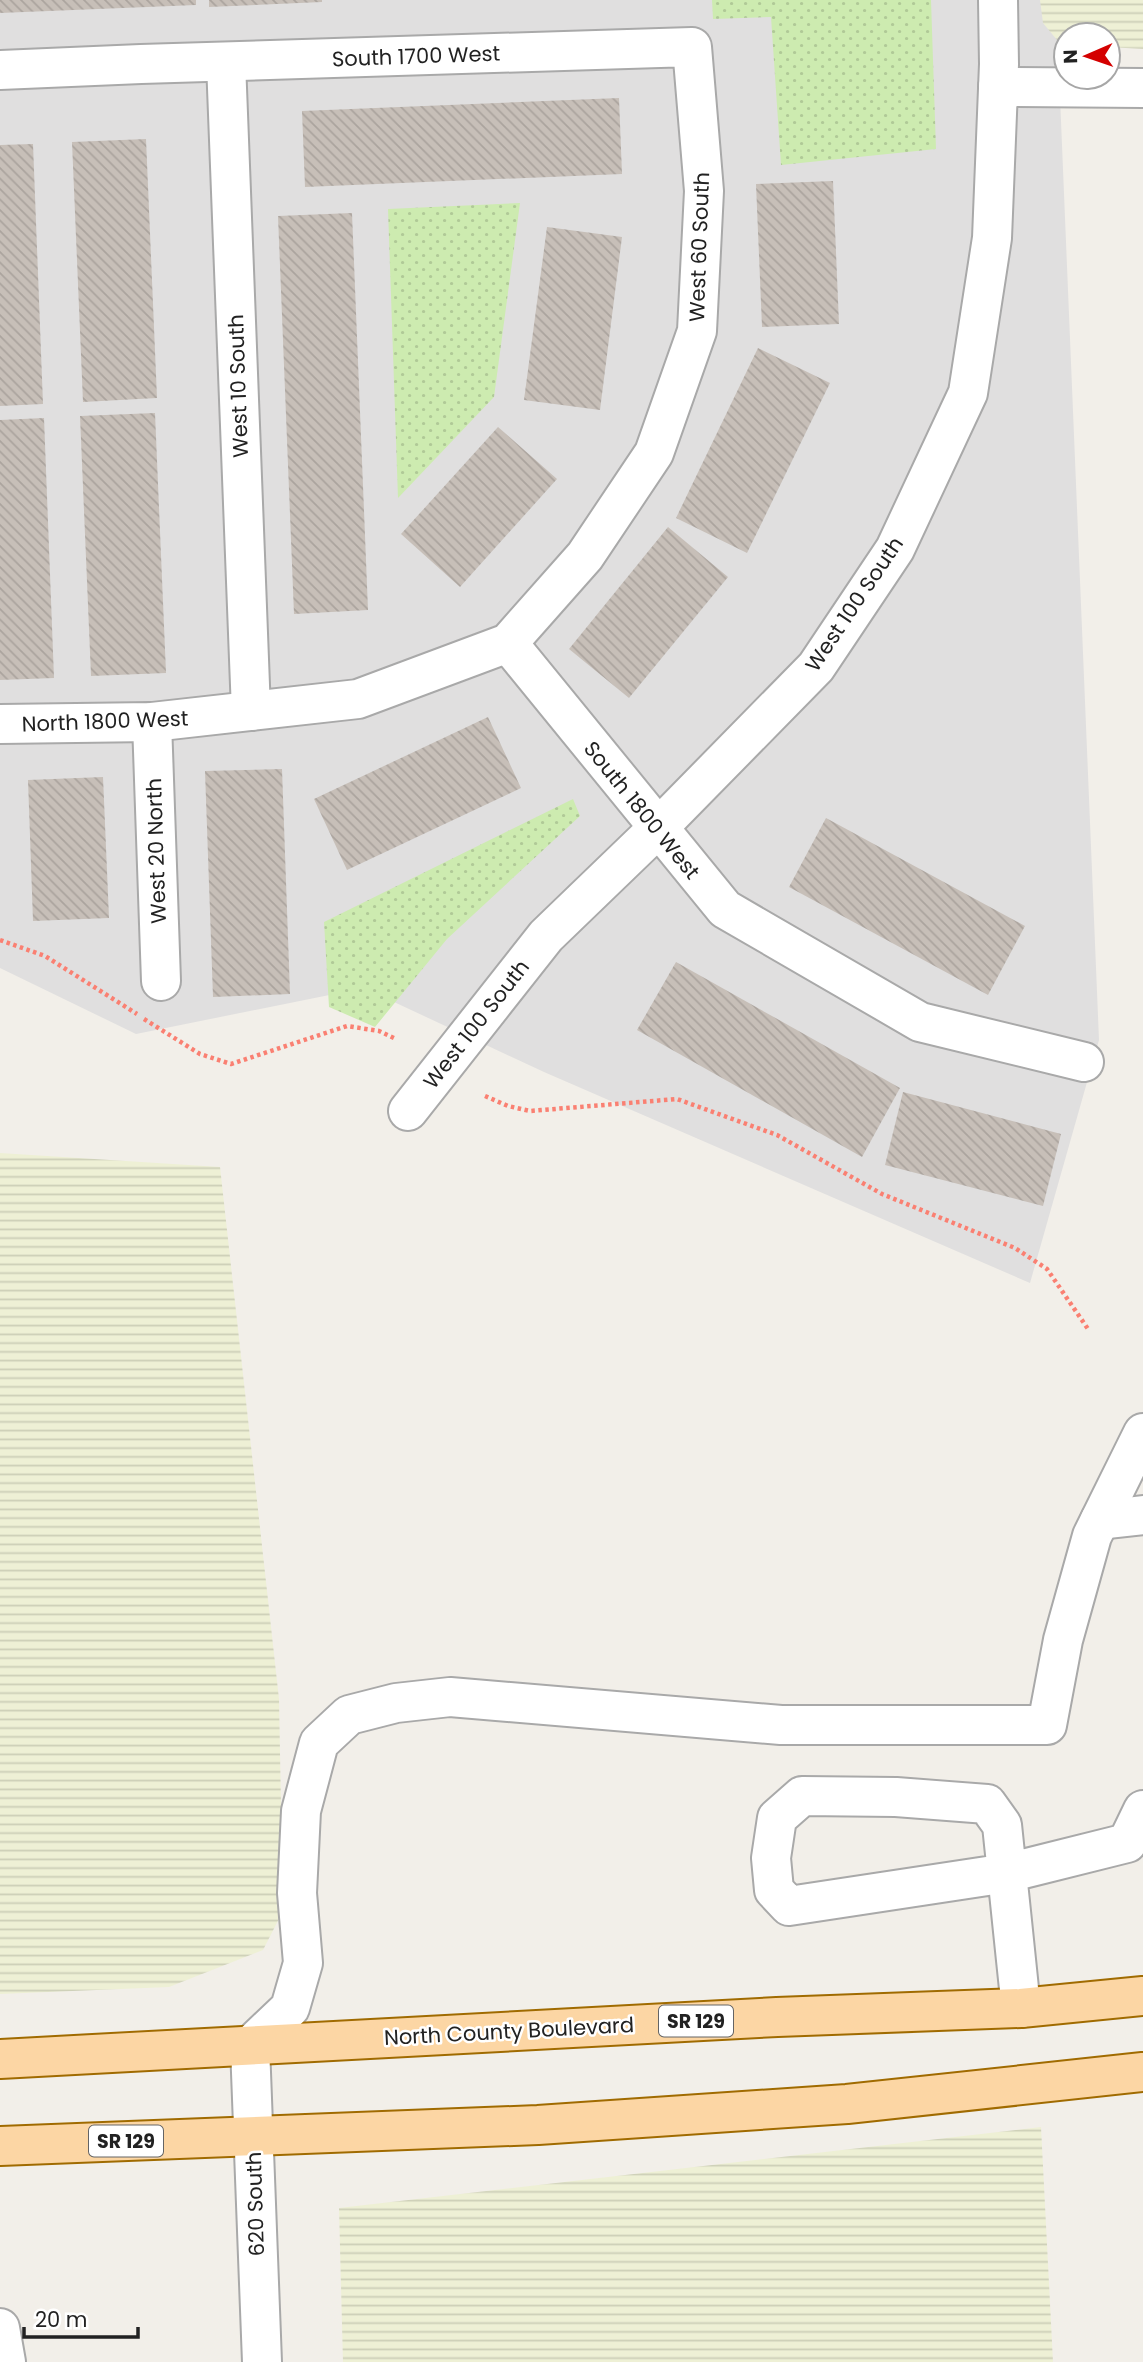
<svg xmlns="http://www.w3.org/2000/svg" width="1143" height="2362" viewBox="0 0 1143 2362" font-family="Poppins,sans-serif">
<style>
.residential{fill:#e0dfdf}
.farmland{fill:url(#farmland-rules)}
.grass{fill:url(#grass-dots)}
.building{fill:url(#building-back-hatch)}
.lines{fill:none;stroke-linecap:round;stroke-linejoin:round}
.minor-casing{stroke:#a9a9a9;stroke-width:42}
.major-casing{stroke:#a06b00;stroke-width:42}
.path{stroke:#fa8072;stroke-width:4.5;stroke-dasharray:3.5 3.5;stroke-linecap:butt}
.minor{stroke:#fff;stroke-width:38}
.major{stroke:#fcd6a4;stroke-width:38}
.labels{text-anchor:middle;dominant-baseline:central;stroke-width:5;stroke-linejoin:round;paint-order:stroke}
.shield{fill:#fff;stroke:#646464;stroke-width:2}
.shield-label{font-size:19px;font-weight:bold;fill:#222}
.street-label{font-size:21px;fill:#222;stroke:#fff}
</style>
<defs>
<pattern id="farmland-rules" width="6" height="5" patternUnits="userSpaceOnUse" patternTransform="scale(1.75)"><rect width="6" height="5" fill="#eef0d5"/><path d="M0 2.5h6" fill="none" stroke="#ccceb7"/></pattern>
<pattern id="grass-dots" width="8" height="8" patternUnits="userSpaceOnUse" patternTransform="scale(1.75)"><rect width="8" height="8" fill="#cdebb0"/><path d="M2 2h.1M6 6h.1" fill="none" stroke="#b0c997" stroke-width="1.8" stroke-linecap="round"/></pattern>
<pattern id="building-back-hatch" width="6" height="6" patternUnits="userSpaceOnUse" patternTransform="scale(1.75)"><rect width="6" height="6" fill="#c7bfb8"/><path d="M-1 5l2 2M0 0l6 6M5-1l2 2" fill="none" stroke="#aba49e"/></pattern>
</defs>
<rect width="100%" height="100%" fill="#f2efe9"/>
<polygon class="residential" points="0,0 1056,0 1099,1040 1030,1283 544,1072 364,988 136,1034 0,968"/>
<g class="farmland">
<polygon points="1040,0 1143,0 1143,49 1108,47 1108,35 1066,35 1066,46 1062,46 1043,23"/>
<polygon points="0,1153 220,1167 279,1699 283,1911 263,1950 169,1987 0,1994"/>
<polygon points="1041,2127 1053,2362 343,2362 339,2208"/>
</g>
<g class="grass">
<polygon points="712,0 931,0 936,149 781,165 771,17 713,19"/>
<polygon points="520,203 494,397 398,498 388,209"/>
<polygon points="573,799 580,816 447,939 375,1027 329,1007 324,922"/>
</g>
<g class="building">
<polygon points="0,0 196,0 196,5 0,13"/>
<polygon points="209,0 322,0 322,2 209,7"/>
<polygon points="619,98 622,174 305,187 302,111"/>
<polygon points="146,139 157,398 83,402 72,142"/>
<polygon points="33,144 43,404 0,406 0,145"/>
<polygon points="833,181 839,324 762,327 756,184"/>
<polygon points="352,213 368,610 294,614 278,216"/>
<polygon points="547,227 622,237 600,410 524,400"/>
<polygon points="758,348 830,383 747,553 676,518"/>
<polygon points="155,413 166,673 91,676 80,416"/>
<polygon points="44,418 54,678 0,680 0,420"/>
<polygon points="498,427 557,479 460,587 401,534"/>
<polygon points="668,527 728,577 629,698 569,649"/>
<polygon points="488,717 521,788 347,870 314,799"/>
<polygon points="282,769 290,994 213,997 205,771"/>
<polygon points="103,777 109,918 33,921 28,780"/>
<polygon points="826,818 1025,926 988,995 789,887"/>
<polygon points="676,962 900,1088 862,1157 637,1030"/>
<polygon points="903,1092 1061,1134 1043,1206 885,1165"/>
</g>
<g class="lines">
<g class="minor-casing">
<g id="minor">
<polyline points="226,62 251,711"/>
<polyline points="0,70 141,64 692,47 704,191 697,331 654,453 585,556 508,643 358,699 152,722 0,724"/>
<polyline points="998,87 1143,88"/>
<polyline points="508,643 725,909 920,1022 1084,1062"/>
<polyline points="152,722 161,981"/>
<polyline points="408,1111 546,936 657,829 816,667 895,549 968,393 992,238 999,64 998,0"/>
<polyline points="1100,1520 1143,1515"/>
<polyline points="1021,2008 1002,1825 987,1804 896,1797 802,1796 777,1818 771,1858 774,1890 789,1906 1007,1873 1127,1843 1143,1810"/>
<polyline points="0,2328 6,2362"/>
<polyline points="262,2362 250,2046 290,2008 303,1963 297,1893 301,1811 319,1743 349,1715 396,1703 450,1697 781,1725 1047,1725 1063,1640 1092,1536 1143,1433"/>
</g>
</g>
<g class="major-casing">
<g id="major">
<polyline points="0,2059 777,2017 1021,2008 1143,1996"/>
<polyline points="0,2146 538,2125 847,2104 1143,2072"/>
</g>
</g>
<g class="path">
<polyline points="0,940 45,956 137,1014"/>
<polyline points="144,1019 200,1054 231,1064 347,1026 379,1031 396,1039"/>
<polyline points="485,1096 508,1106 530,1111 677,1099 777,1135 882,1194 1015,1248 1047,1269 1088,1329"/>
</g>
<use href="#minor" class="minor"/>
<use href="#major" class="major"/>
</g>
<g class="labels">
<g class="shield">
<rect x="659" y="2005.5" width="74" height="31" rx="5"/>
<rect x="89" y="2125.5" width="74" height="31" rx="5"/>
</g>
<g class="shield-label">
<text x="696" y="2021">SR 129</text>
<text x="126" y="2141">SR 129</text>
</g>
<g class="street-label">
<text transform="translate(416 56) rotate(-2)">South 1700 West</text>
<text transform="translate(699 247) rotate(-88)">West 60 South</text>
<text transform="translate(238 386) rotate(-92)">West 10 South</text>
<text transform="translate(854 604) rotate(-56)">West 100 South</text>
<text transform="translate(105 721) rotate(-2)">North 1800 West</text>
<text transform="translate(642 810) rotate(51)">South 1800 West</text>
<text transform="translate(156 851) rotate(-92)">West 20 North</text>
<text transform="translate(476 1024) rotate(-52)">West 100 South</text>
<text transform="translate(509 2031) rotate(-3)">North County Boulevard</text>
<text transform="translate(255 2204) rotate(-92)">620 South</text>
</g>
</g>
<g transform="translate(1087 56) rotate(268)"><circle r="33" fill="#ffffff" stroke="#a7a7a7" stroke-width="2"/>
<path d="M0-5L12 26L0 18L-12 26Z" fill="#d40000"/>
<text y="-10" font-size="19" font-weight="bold" text-anchor="middle" fill="#222222">N</text>
</g>
<path d="M24 2327v10h114v-10" fill="none" stroke="#222222" stroke-width="3.5"/>
<text x="35" y="2327" font-size="21" fill="#222222" stroke="#ffffff" stroke-width="5" paint-order="stroke">20 m</text>
</svg>
